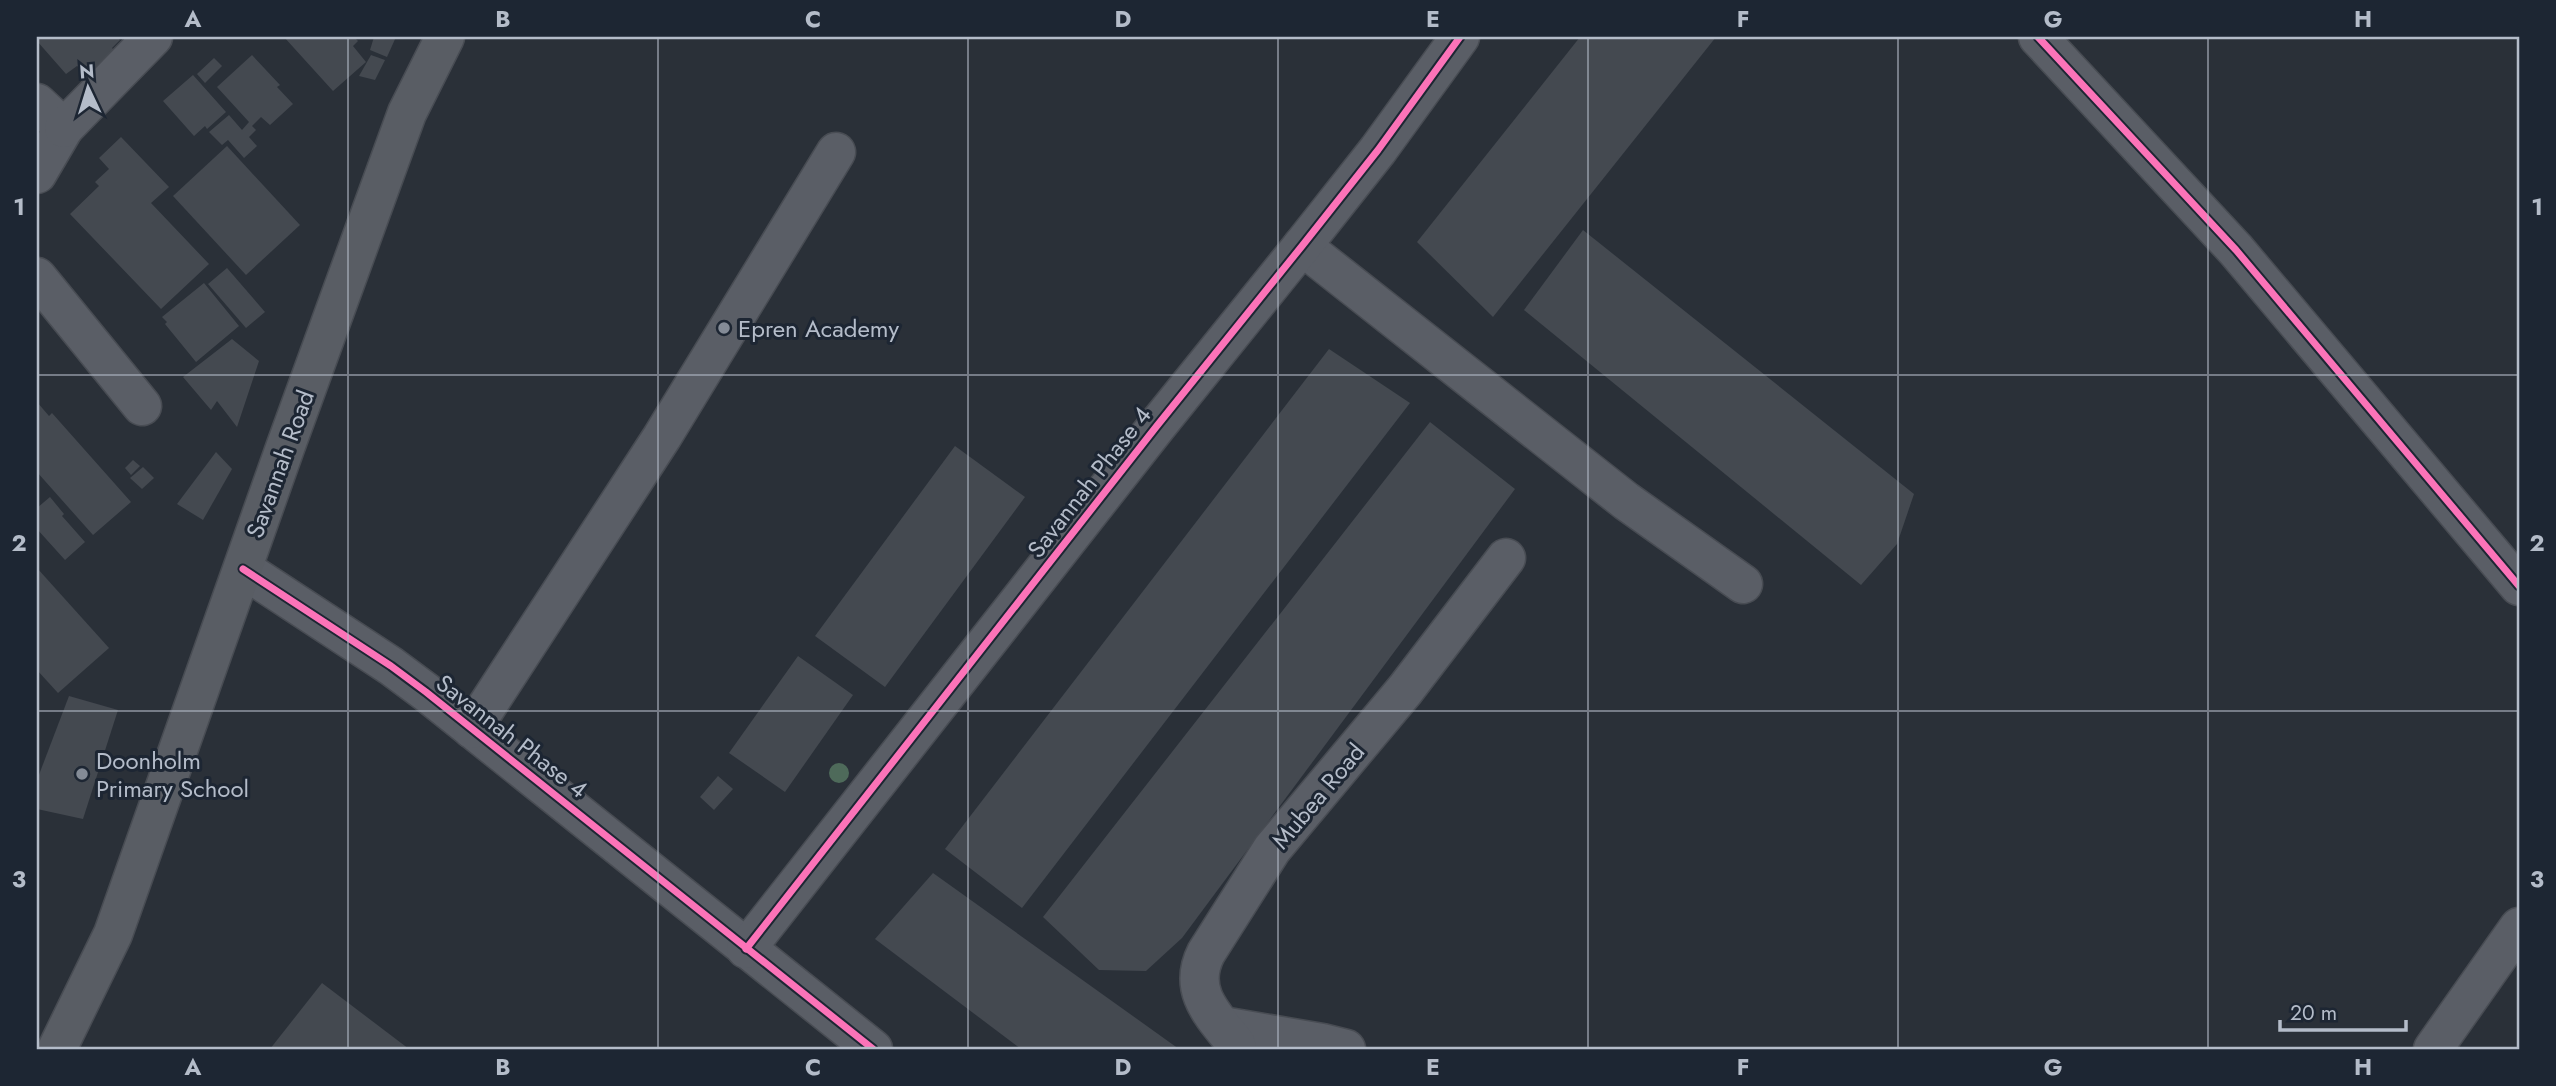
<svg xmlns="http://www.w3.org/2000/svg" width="2556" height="1086" viewBox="0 0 2556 1086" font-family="Jost,sans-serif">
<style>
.building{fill:#444950}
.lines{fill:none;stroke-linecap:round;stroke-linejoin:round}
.street-casing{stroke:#484c53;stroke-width:41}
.secondary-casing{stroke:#484c53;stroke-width:41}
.street{stroke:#5a5e66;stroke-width:38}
.secondary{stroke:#595d64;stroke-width:38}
.cycleway-casing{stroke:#1d2633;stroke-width:11}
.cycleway{stroke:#fb73b8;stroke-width:7}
.tree{fill:#4e6a5a}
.grid{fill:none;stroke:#b4bcc9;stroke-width:2;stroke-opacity:0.55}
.poi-dot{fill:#848b96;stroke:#1d2633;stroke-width:2.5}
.labels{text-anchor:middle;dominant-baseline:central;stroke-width:6;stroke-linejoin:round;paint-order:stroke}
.poi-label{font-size:24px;fill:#b4bcc9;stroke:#1d2633;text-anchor:start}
.street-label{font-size:24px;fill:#b4bcc9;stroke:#1d2633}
.neatline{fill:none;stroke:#b4bcc9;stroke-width:2.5}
.grid-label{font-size:23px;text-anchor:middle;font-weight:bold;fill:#b4bcc9}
</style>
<rect width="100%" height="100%" fill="#2a3038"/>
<g class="building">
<polygon points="37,37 117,37 120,40 112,48 117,53 100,71 87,73 77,66 66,74 37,41"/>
<polygon points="284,37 354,37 358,41 353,46 366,62 333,91"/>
<polygon points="374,37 396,37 387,57 370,50"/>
<polygon points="1580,37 1716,37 1493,317 1417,242"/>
<polygon points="252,55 280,85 277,87 293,104 270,125 261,117 252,126 256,130 249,137 257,146 244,158 228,140 222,145 209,132 229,115 242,130 249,122 217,87"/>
<polygon points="371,55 385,60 375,80 359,76"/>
<polygon points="214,58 222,66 205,83 197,74"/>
<polygon points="193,75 226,112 207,129 205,126 194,136 163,101"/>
<polygon points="121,137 169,187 151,203 209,264 161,309 70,214 99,186 95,182 109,169 99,158"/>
<polygon points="227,146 300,225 246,275 173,196"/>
<polygon points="1583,230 1914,494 1897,544 1861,585 1524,310"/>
<polygon points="227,268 265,312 246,328 208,284"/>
<polygon points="204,283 239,326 196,362 165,324 167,322 162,317"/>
<polygon points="232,339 259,361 237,427 217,401 211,410 183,377"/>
<polygon points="1329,349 1410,403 1022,908 945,849"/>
<polygon points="37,402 49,416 52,413 131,502 93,535 37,472"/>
<polygon points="1430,422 1515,489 1182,938 1146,971 1099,970 1043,917"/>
<polygon points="955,446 1025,497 885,687 815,636"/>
<polygon points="216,452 232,469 203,520 177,504"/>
<polygon points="133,460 140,466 131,475 125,468"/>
<polygon points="143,467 154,478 142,489 130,478"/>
<polygon points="50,497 64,514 62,516 85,542 65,560 37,529 37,508"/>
<polygon points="37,568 109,648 58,693 37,670"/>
<polygon points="798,656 853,695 785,792 729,753"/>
<polygon points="69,696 118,710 83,819 37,809 37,780"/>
<polygon points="718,776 733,789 714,810 700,797"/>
<polygon points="933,873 1179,1049 1021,1049 875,939"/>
<polygon points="322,983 409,1049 270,1049"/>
</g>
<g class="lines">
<g class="street-casing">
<g id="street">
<polyline points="2038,37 2236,250 2519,586"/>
<polyline points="37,103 64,128 37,174"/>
<polyline points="64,128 153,37"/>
<polyline points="1302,246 1626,501 1743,584"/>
<polyline points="37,277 142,406"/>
<polyline points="243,569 391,666 426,692 873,1049"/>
<polyline points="472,729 662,437 836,152"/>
<polyline points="746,949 1156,427 1302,246 1378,150 1460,37"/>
<polyline points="1222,1026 1322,1043 1346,1049"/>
<path d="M1237,1049L1236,1044C1213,1015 1187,991 1206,953L1272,849L1405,690L1506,558"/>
<polyline points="2433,1049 2519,927"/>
</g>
</g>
<g class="secondary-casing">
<polyline id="secondary" points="57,1049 113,934 285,448 407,113 445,37"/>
</g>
<use href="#street" class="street"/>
<use href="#secondary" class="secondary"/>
<g class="cycleway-casing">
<g id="cycleway">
<polyline points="2038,37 2236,250 2519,586"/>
<polyline points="243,569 391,666 426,692 873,1049"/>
<polyline points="746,949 1156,427 1302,246 1378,150 1460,37"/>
</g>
</g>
<use href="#cycleway" class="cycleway"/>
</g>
<circle class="tree" cx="839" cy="773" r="10"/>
<path class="grid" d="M348,37V1049M658,37V1049M968,37V1049M1278,37V1049M1588,37V1049M1898,37V1049M2208,37V1049M37,375H2519M37,711H2519"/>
<g class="poi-dot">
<circle cx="724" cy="328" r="7"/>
<circle cx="82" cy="774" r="7"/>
</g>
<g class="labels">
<g class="poi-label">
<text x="738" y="328">Epren Academy</text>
<text x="96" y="760">Doonholm<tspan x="96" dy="28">Primary School</tspan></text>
</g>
<g class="street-label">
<text transform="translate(280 464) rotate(-70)">Savannah Road</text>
<text transform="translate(1089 482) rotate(-52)">Savannah Phase 4</text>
<text transform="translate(512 736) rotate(38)">Savannah Phase 4</text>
<text transform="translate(1318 796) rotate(-50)">Mubea Road</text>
</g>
</g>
<rect width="2556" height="1086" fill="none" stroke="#1d2633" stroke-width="77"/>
<g transform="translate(88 88) rotate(356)" stroke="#1d2633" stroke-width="5" paint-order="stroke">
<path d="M0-5L12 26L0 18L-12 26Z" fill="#b4bcc9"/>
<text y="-10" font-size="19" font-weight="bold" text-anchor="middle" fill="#b4bcc9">N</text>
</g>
<path d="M2280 1020v10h126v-10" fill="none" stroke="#b4bcc9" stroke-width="3.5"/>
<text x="2290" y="1020" font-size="21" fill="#b4bcc9" stroke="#1d2633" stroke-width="5" paint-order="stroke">20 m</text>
<rect x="38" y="38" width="2480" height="1010" class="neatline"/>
<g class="grid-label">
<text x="193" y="27">A</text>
<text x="503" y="27">B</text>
<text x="813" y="27">C</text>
<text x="1123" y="27">D</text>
<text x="1433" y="27">E</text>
<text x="1743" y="27">F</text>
<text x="2053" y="27">G</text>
<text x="2363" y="27">H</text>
<text x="19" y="215">1</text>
<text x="2537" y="215">1</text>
<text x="19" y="551">2</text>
<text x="2537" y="551">2</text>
<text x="19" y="887">3</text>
<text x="2537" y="887">3</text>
<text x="193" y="1075">A</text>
<text x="503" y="1075">B</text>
<text x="813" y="1075">C</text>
<text x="1123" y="1075">D</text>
<text x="1433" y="1075">E</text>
<text x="1743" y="1075">F</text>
<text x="2053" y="1075">G</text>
<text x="2363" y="1075">H</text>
</g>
</svg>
